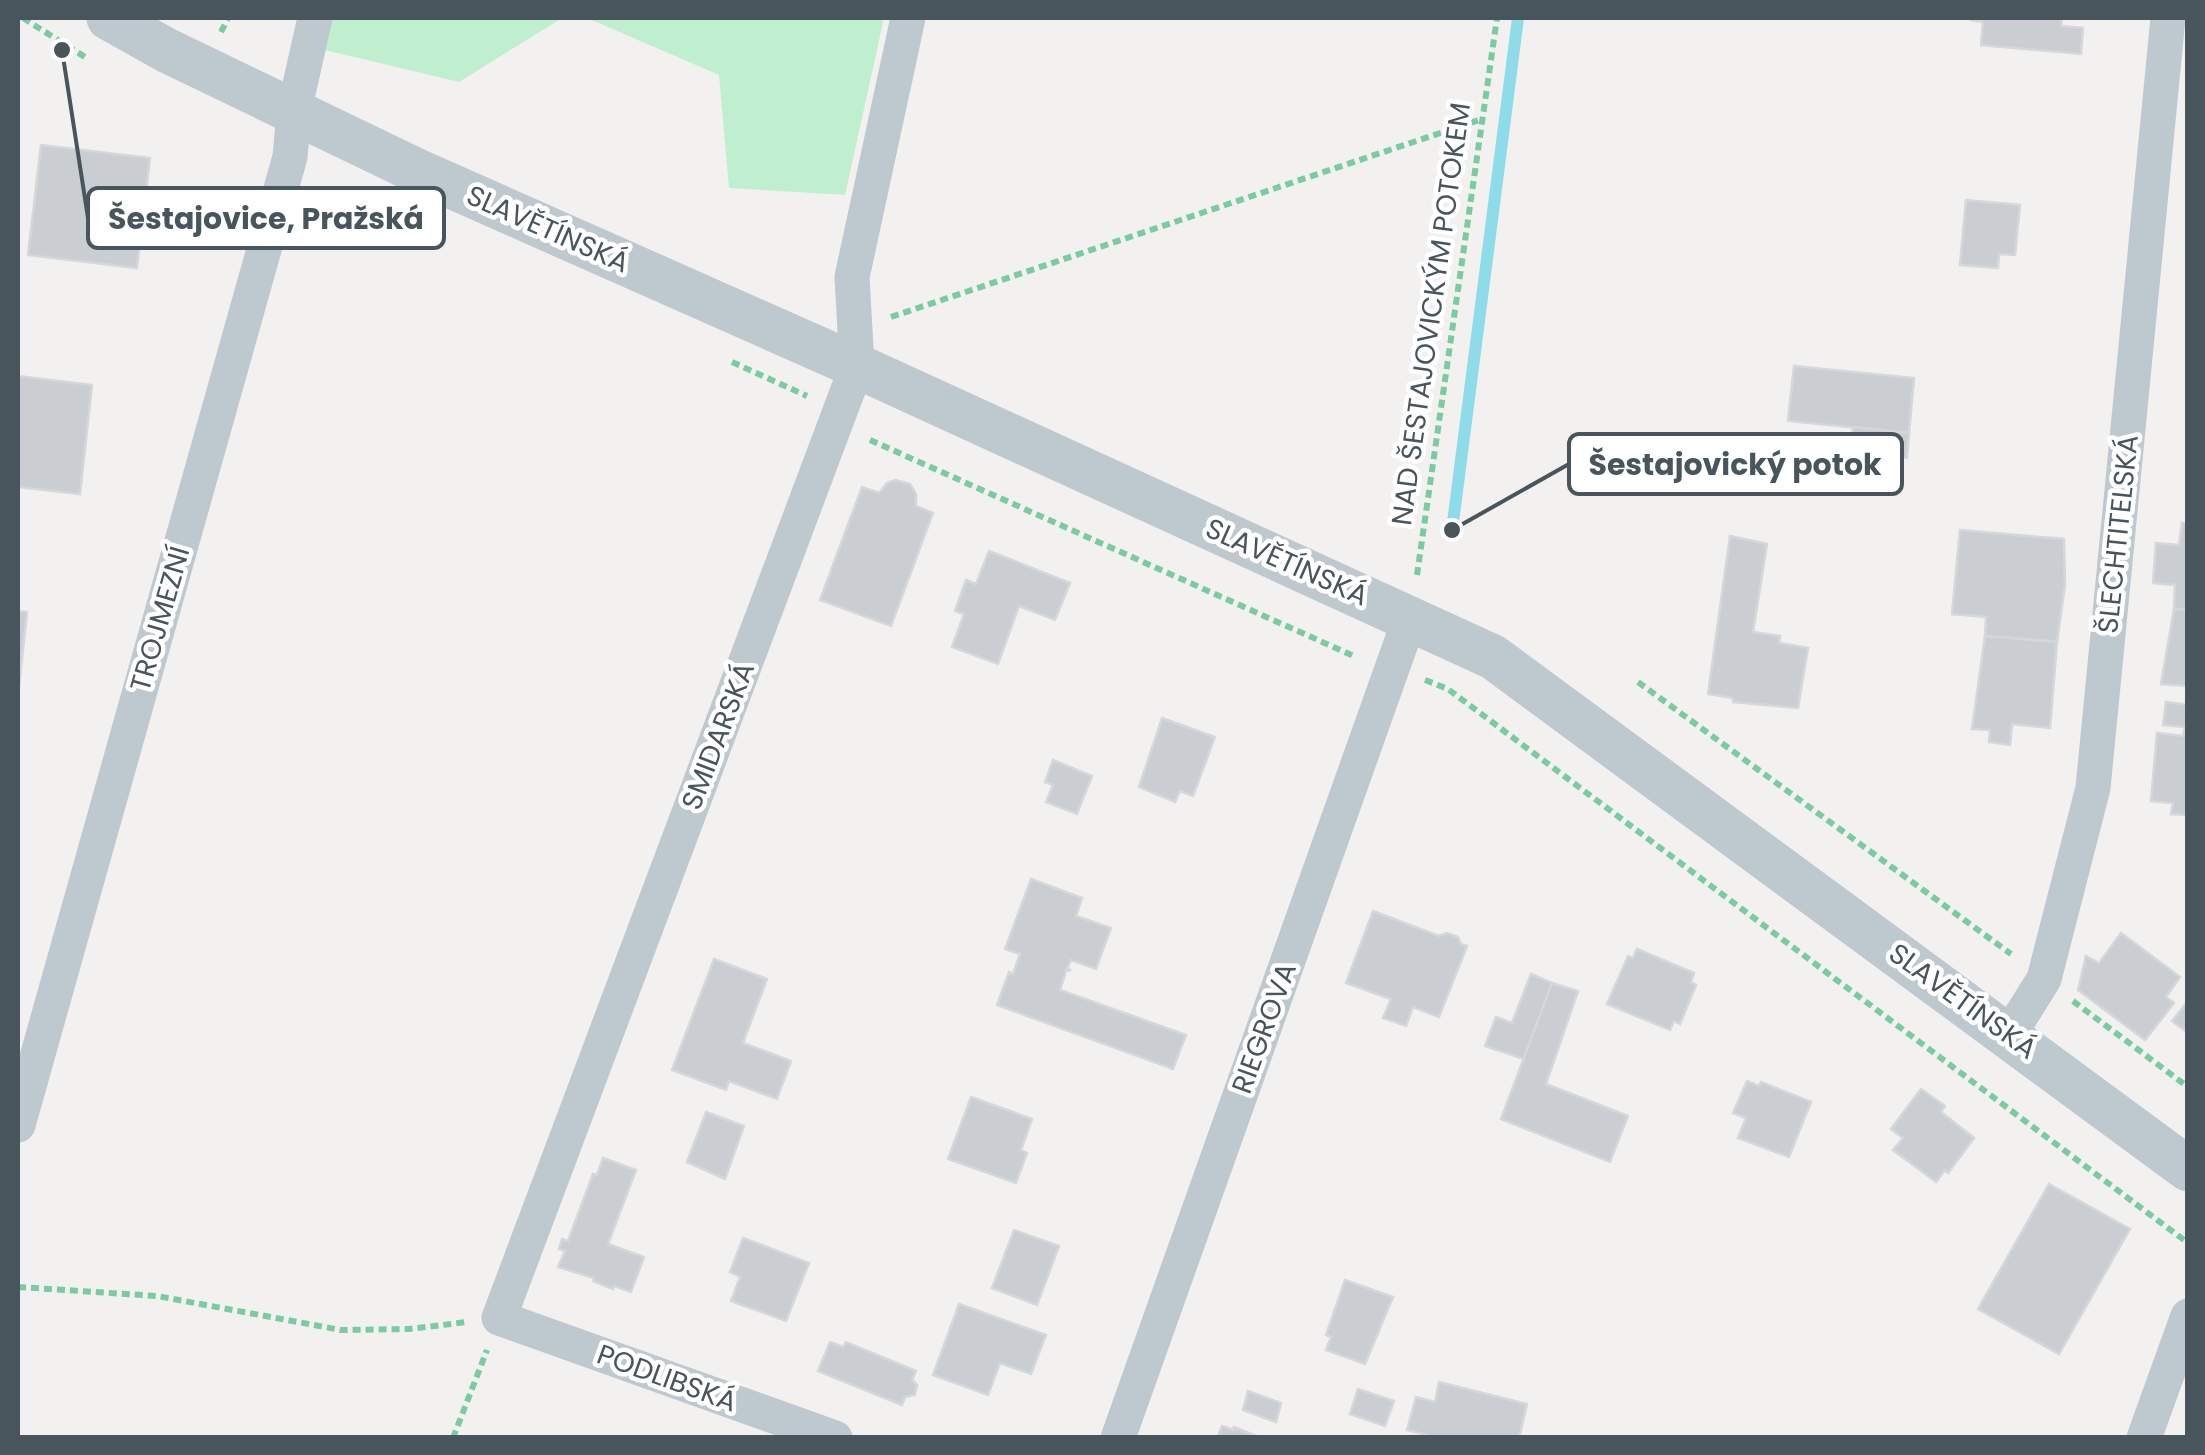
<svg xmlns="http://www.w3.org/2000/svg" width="2205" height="1455" viewBox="0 0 2205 1455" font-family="Poppins,sans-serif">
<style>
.green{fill:#c0efd0}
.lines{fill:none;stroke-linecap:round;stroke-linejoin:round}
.stream{stroke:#8edcea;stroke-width:12}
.building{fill:#caced3;stroke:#d4d7db;stroke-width:2.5}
.path{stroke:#79cc9f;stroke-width:6;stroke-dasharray:8 5;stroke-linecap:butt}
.minor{stroke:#bec8cf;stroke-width:35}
.tertiary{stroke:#bec8cf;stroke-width:45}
.labels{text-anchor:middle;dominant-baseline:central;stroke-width:9;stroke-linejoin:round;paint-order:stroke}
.street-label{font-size:28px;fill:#48555d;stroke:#fff}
.leader{fill:none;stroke:#48555d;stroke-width:4}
.callout-dot{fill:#48555d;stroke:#fff;stroke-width:4}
.callout{fill:#fff;stroke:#48555d;stroke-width:4}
.callout-label{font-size:30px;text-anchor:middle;font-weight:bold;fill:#48555d}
</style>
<rect width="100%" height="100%" fill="#f3f0f0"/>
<g class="green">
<polygon points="332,18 562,18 459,82 325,50"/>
<polygon points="587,18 884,18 845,195 729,188 719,75"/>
</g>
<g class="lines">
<polyline class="stream" points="1452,530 1518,18"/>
</g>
<g class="building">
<polygon points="1972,18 2062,18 2061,26 2083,28 2081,54 1981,45 1983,22 1971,20"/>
<polygon points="41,145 150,158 137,268 28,255"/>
<polygon points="1966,200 2020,205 2015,255 1999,254 1998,268 1960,265"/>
<polygon points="1794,366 1914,378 1909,433 1788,421"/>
<polygon points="18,376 92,385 80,494 18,487"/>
<polygon points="1853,427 1909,433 1907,458 1850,453"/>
<polygon points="895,480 910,484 916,494 916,506 933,513 891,626 820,600 862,487 879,493 887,483"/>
<polygon points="2182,523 2188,524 2188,610 2174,609 2175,585 2153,583 2156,543 2179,545"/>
<polygon points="1960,530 2064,539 2065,585 2057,642 1985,636 1986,617 1952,614"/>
<polygon points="1730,536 1767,544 1753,632 1780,636 1779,643 1808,648 1798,708 1733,702 1733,698 1708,694"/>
<polygon points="989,551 1070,583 1055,620 1019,606 998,664 952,647 964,614 955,611 966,580 976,584"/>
<polygon points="2174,609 2188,610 2188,686 2161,684"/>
<polygon points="18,611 27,612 18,696"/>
<polygon points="1985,636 2057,642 2050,728 2012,724 2010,745 1989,742 1990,730 1972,729"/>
<polygon points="2166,702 2188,705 2188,815 2171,814 2173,803 2151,801 2157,733 2183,736 2185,727 2163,725"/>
<polygon points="1162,718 1215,737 1193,796 1180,791 1175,802 1139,787"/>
<polygon points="1053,760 1092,776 1077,814 1046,802 1053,785 1045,782"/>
<polygon points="1031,879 1082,898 1076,916 1111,928 1096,969 1071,960 1067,969 1071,970 1066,971 1060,990 1186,1035 1173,1069 997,1005 1009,972 1013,974 1020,954 1005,949"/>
<polygon points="1373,911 1439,936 1447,933 1458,937 1461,944 1467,946 1439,1017 1413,1007 1406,1026 1383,1018 1391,999 1346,983"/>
<polygon points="2121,933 2180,977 2166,997 2174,1003 2145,1040 2078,990 2086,956 2099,963"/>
<polygon points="1637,949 1694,973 1691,982 1696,985 1680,1024 1674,1021 1670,1030 1607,1004 1628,956 1633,958"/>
<polygon points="714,959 767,979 743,1043 791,1061 777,1099 729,1081 726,1090 672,1070"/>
<polygon points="1531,974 1552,983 1524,1059 1485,1046 1496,1017 1512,1023"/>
<polygon points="1552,983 1578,991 1546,1084 1628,1116 1610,1162 1501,1119"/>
<polygon points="2188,1001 2188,1033 2172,1021"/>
<polygon points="1747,1081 1759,1086 1761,1082 1811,1102 1789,1157 1738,1138 1746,1118 1733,1113"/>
<polygon points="1921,1089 1945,1106 1941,1112 1974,1138 1948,1173 1945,1170 1936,1182 1893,1150 1903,1138 1891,1129"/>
<polygon points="971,1097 1032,1119 1021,1150 1027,1153 1016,1183 948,1159"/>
<polygon points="706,1112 744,1126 725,1179 687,1162"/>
<polygon points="603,1158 636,1170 608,1244 644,1257 631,1292 614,1286 613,1289 593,1281 594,1278 558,1267 565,1251 559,1249 562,1239 568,1241 593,1174 597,1175"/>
<polygon points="2049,1184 2130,1229 2059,1354 1978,1309"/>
<polygon points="1014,1230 1059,1246 1037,1305 992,1288"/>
<polygon points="743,1238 809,1263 786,1321 731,1301 740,1277 730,1272"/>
<polygon points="1345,1280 1393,1297 1365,1364 1326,1350 1331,1337 1326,1335"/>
<polygon points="959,1304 1046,1335 1031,1374 1000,1363 988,1395 933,1375"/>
<polygon points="830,1342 843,1347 846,1342 916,1371 912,1380 917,1385 915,1395 905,1397 902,1405 818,1371"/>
<polygon points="1439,1382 1527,1404 1519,1438 1427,1438 1427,1435 1407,1430 1416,1397 1435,1402"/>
<polygon points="1358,1389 1394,1401 1385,1426 1350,1414"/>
<polygon points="1248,1391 1281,1403 1276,1422 1243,1410"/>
<polygon points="1222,1426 1233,1430 1234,1427 1261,1438 1217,1438"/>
</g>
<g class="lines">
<g class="path">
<polyline points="23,18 85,57"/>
<polyline points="221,32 228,18"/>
<polyline points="891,317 1482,119"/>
<polyline points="732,362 807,396"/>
<polyline points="870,440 1356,657"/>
<polyline points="1417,575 1497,18"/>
<polyline points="1425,680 1448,689 2188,1243"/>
<polyline points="1638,682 2011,954"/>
<polyline points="2073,1001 2188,1087"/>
<polyline points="18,1287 157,1296 341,1330 409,1329 467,1322"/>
<polyline points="453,1438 487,1350"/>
</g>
<g class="minor">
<polyline points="2009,1035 2044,979 2093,788 2168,18"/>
<polyline points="18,1125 290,157 294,111 315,18"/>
<polyline points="835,1438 499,1318 857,366 852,277 908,18"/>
<polyline points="1118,1438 1410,618"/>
<polyline points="2144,1438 2188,1316"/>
</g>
<polyline class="tertiary" points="109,18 166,50 415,170 857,366 1493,657 2188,1169"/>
</g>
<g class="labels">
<g class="street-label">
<text transform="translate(548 229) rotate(24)">SLAVĚTÍNSKÁ</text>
<text transform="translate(1431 314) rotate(-82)">NAD ŠESTAJOVICKÝM POTOKEM</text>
<text transform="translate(2118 534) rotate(-84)">ŠLECHTITELSKÁ</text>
<text transform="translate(1287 562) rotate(24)">SLAVĚTÍNSKÁ</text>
<text transform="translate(160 619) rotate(-74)">TROJMEZNÍ</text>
<text transform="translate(718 736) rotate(-69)">SMIDARSKÁ</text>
<text transform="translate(1963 1001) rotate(36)">SLAVĚTÍNSKÁ</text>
<text transform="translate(1264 1028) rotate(-70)">RIEGROVA</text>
<text transform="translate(667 1378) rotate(20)">PODLIBSKÁ</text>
</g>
</g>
<path class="leader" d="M62 50L88 218M1452 530L1569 464"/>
<g class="callout-dot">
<circle cx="62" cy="50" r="10"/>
<circle cx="1452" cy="530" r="10"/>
</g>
<g class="callout">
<rect x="88" y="188" width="356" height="60" rx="10"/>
<rect x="1569" y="434" width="333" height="60" rx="10"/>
</g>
<g class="callout-label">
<text x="266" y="229">Šestajovice, Pražská</text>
<text x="1735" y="475">Šestajovický potok</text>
</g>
<rect width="2205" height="1455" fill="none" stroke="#48555d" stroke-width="40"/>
</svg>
